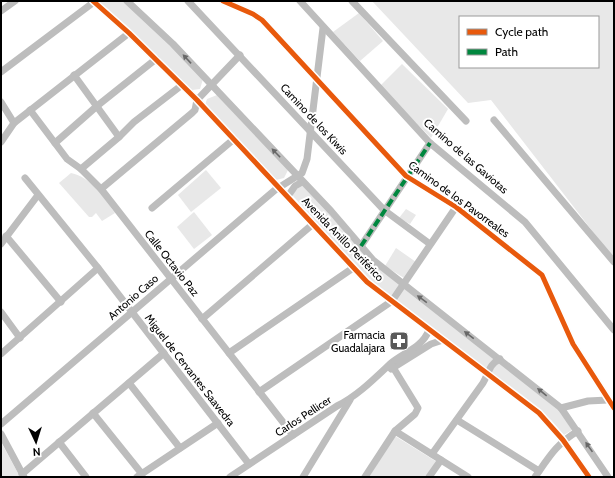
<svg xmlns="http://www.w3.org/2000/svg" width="615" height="478" viewBox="0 0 615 478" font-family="Cabin,sans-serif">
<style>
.green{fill:#e8e8e8;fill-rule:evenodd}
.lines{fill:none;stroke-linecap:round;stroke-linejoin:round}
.minor{stroke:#bdbdbd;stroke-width:7}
.quiet{stroke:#00873e;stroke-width:4;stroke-dasharray:8 4;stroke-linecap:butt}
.cycleway-casing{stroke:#fff;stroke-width:8}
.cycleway{stroke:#e8590c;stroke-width:5}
.oneway{fill:#686868}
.labels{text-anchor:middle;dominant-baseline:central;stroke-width:4;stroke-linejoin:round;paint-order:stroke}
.street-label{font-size:11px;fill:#000;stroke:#fff}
.poi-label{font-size:11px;fill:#000;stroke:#fff;text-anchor:end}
</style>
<rect width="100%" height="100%" fill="#fff"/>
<g class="green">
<polygon points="98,1 123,1 157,31 203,79 200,89 192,90"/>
<path d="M372,1H614V259L491,100L468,103ZM460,17H598V67H460Z"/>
<polygon points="359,13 383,41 360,61 333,32"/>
<polygon points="402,64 448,109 431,138 380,86"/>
<polygon points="217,95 288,170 284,178 276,180 205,105 207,99"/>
<polygon points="206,170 221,188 191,212 178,195"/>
<path d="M71,173C91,177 103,197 115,213L102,221L96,213L92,217H89L59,183Z"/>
<polygon points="302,185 355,242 559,411 572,430 564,435 551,420 369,280 293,196 292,193"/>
<polygon points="406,209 416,215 410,224 399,218"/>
<polygon points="194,212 212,235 194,249 177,227"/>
<polygon points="396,248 416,262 404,278 385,266"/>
<polygon points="395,436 437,462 426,477 369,477"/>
<polygon points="1,442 20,477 1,477"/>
</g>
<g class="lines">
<g class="minor">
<polyline points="93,1 129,33 197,100 367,282 539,413 563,440 589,477"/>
<polyline points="127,1 173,44 331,211 373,260 561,408 608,477"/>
<polyline points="188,1 384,210 430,244"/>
<polyline points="223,1 253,14 262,20 406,176 456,207 542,275 573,344 614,408"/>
<polyline points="300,1 430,143 525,222 614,330"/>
<polyline points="352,1 466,121"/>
<polyline points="1,11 15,1"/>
<polyline points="1,72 94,2"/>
<polyline points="74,75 119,137"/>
<polyline points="1,102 14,123"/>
<polyline points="30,110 67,159 81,169 101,189 293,435"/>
<polyline points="494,120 614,262"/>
<polyline points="1,142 14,123 129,33"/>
<polyline points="55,143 97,106 156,59"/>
<polyline points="81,169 119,137 134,122 182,85"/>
<polyline points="25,178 98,268 249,464"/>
<polyline points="101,189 192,113 195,110 197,100 240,55"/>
<polyline points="288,196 295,186 302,182"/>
<polyline points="152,208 234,139"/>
<polyline points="6,236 61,302"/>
<polyline points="1,244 38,195"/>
<polyline points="361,246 430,143"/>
<polyline points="1,312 20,338"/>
<polyline points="202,319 313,224"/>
<polyline points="229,353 353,268"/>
<polyline points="1,354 98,268"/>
<polyline points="391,369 431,344 443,340"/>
<polyline points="129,383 180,448"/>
<polyline points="259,392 392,301 456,207"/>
<polyline points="561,408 588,401 608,400"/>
<polyline points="93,413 142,474"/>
<polyline points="457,420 539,471"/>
<polyline points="1,424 275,190 302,173 307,159 323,28"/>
<polyline points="395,431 468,477"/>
<polyline points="1,434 24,477"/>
<polyline points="59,442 86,477"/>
<path d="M432,454L483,383C489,373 489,364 500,359"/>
<polyline points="22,474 164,353"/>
<polyline points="137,477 218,423"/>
<path d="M230,477L337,406C357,396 373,380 390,364C404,352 422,348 429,330"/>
<polyline points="303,477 350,400"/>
<polyline points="365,477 395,431 415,414 418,408 391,364"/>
<polyline points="429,477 441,460"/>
<path d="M535,477C549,457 556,444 578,431"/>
</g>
<polyline class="quiet" points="361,246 430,143"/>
<g class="cycleway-casing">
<g id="cycleway">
<polyline points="93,1 129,33 197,100 367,282 539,413 563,440 589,477"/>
<polyline points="223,1 253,14 262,20 406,176 456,207 542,275 573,344 614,408"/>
</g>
</g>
<use href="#cycleway" class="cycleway"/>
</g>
<defs><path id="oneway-solid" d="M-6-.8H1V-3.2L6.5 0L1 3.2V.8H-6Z"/></defs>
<g class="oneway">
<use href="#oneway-solid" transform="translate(187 59) rotate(-133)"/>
<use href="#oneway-solid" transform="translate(276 153) rotate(-134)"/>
<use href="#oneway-solid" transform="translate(422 299) rotate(-144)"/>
<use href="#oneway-solid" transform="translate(469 335) rotate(-143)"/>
<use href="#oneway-solid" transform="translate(542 392) rotate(-141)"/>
<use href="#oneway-solid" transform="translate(589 447) rotate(-125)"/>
</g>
<defs>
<g id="pharmacy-square" transform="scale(1)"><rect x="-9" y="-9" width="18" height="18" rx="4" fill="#595959" stroke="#fff"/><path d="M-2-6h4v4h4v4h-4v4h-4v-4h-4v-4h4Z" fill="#fff"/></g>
</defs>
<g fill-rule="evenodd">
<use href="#pharmacy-square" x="399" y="341"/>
</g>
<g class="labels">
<g class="street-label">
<text transform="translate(314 119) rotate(47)">Camino de los Kiwis</text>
<text transform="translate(466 156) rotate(41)">Camino de las Gaviotas</text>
<text transform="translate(459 199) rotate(36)">Camino de los Pavorreales</text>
<text transform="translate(343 239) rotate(46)">Avenida Anillo Periférico</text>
<text transform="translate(172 263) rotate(52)">Calle Octavio Paz</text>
<text transform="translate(133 297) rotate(-41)">Antonio Caso</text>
<text transform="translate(190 370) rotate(52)">Miguel de Cervantes Saavedra</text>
<text transform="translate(303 416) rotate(-33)">Carlos Pellicer</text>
</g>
<g class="poi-label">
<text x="385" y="335">Farmacia<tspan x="385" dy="13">Guadalajara</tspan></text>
</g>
</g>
<rect width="615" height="478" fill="none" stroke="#000000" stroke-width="4"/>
<rect x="459" y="16" width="140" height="52" fill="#ffffff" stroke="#999999"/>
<rect x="467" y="29" width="20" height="6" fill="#e8590c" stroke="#999999"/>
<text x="495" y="36" font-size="12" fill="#000000">Cycle path</text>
<rect x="467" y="49" width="20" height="6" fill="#00873e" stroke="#999999"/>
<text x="495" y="56" font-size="12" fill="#000000">Path</text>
<g transform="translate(36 442) rotate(176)" stroke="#ffffff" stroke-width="3" paint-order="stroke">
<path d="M0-3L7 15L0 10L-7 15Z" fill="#000000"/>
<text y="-6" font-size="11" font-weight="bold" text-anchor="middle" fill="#000000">N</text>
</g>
</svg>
